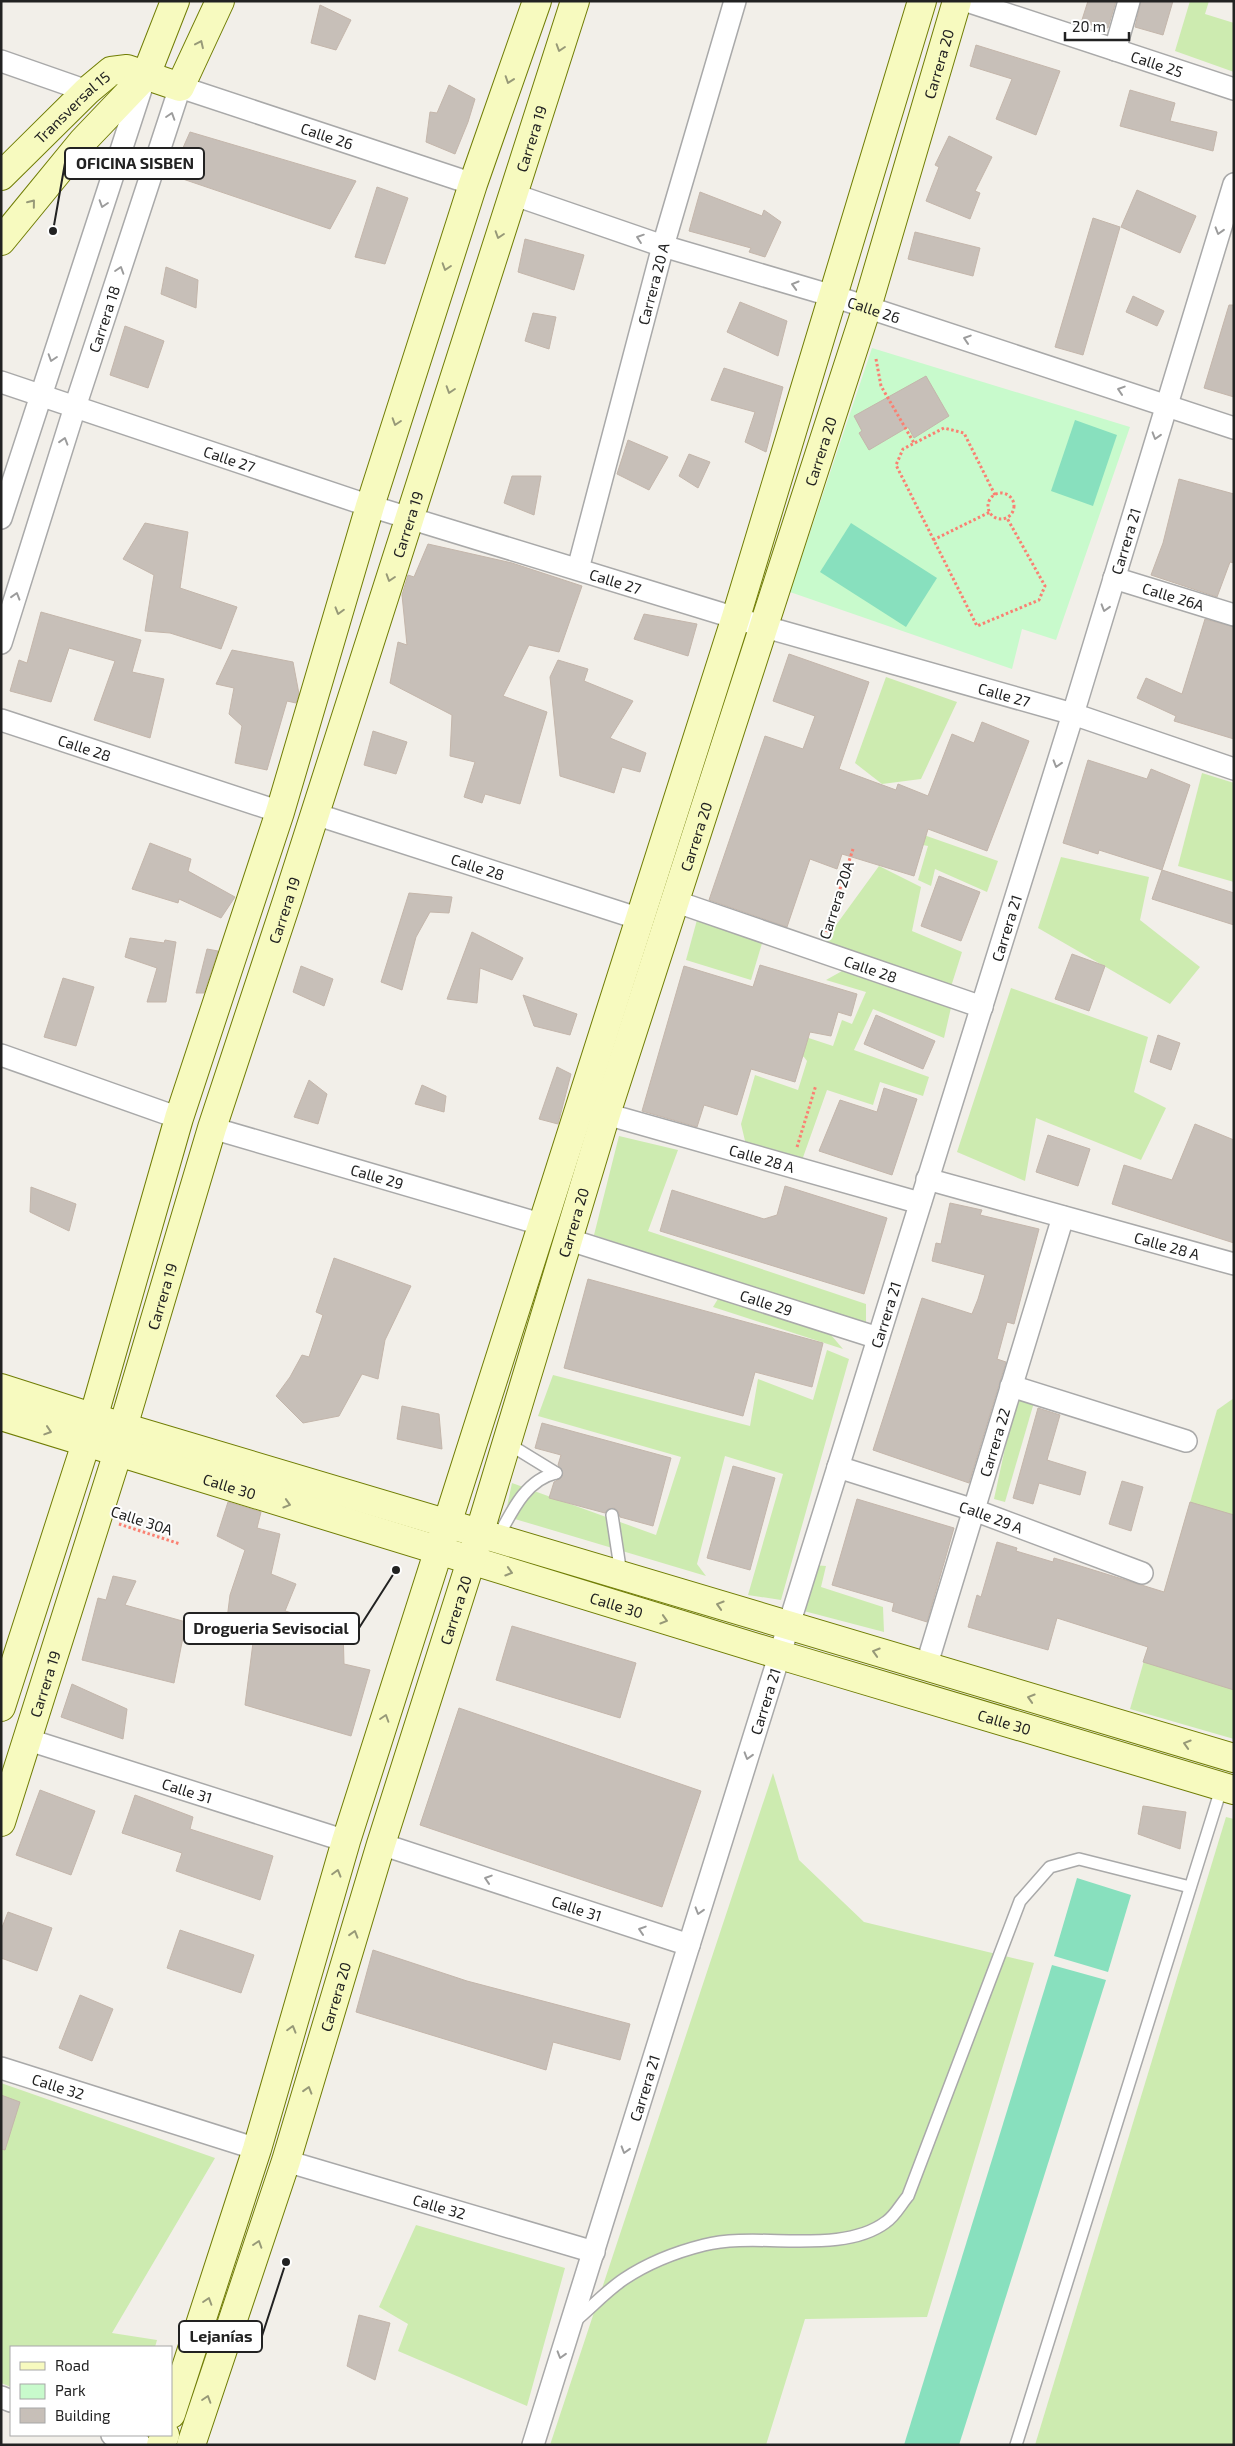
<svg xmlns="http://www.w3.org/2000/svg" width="1235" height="2446" viewBox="0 0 1235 2446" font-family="'Exo 2',sans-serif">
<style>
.grass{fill:#cdebb0}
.park{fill:#c8facc}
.pitch{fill:#88e0be}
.building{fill:#c7bfb8;stroke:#c4b6ab}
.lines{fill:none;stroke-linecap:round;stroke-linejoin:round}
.lane-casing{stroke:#a9a9a9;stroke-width:14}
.street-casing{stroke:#a9a9a9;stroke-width:24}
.secondary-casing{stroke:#707d05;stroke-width:30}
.path{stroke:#fa8072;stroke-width:3;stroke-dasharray:2.5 2.5;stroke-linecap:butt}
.lane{stroke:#fff;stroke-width:11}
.street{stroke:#fff;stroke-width:21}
.secondary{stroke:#f7fabf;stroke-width:28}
.oneway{stroke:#979978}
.oneway2{stroke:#9c9c9c}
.labels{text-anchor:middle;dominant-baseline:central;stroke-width:4;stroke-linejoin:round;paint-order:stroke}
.street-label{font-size:15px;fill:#222;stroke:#fff}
.leader{fill:none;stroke:#222;stroke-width:2}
.callout-dot{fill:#222;stroke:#fff;stroke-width:2}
.callout{fill:#fff;stroke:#222;stroke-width:2}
.callout-label{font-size:16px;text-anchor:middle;font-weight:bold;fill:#222}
</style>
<rect width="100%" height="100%" fill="#f2efe9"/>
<g class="grass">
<polygon points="1190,1 1209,1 1205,14 1234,23 1234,72 1175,51"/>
<polygon points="886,677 957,702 921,779 882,784 855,763"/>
<polygon points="1202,773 1234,783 1234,882 1178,866"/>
<polygon points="881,820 998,861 987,892 935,869 931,886 918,880 928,846 868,834"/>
<polygon points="1061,857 1149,877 1140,920 1200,967 1170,1004 1038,928"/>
<polygon points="879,866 921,887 912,931 962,952 949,993 823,943"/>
<polygon points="697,920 763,940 751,980 686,960"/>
<polygon points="851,966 953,999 944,1038 873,1009 854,1050 929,1077 923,1096 880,1082 873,1105 827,1090 801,1163 746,1145 741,1124 755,1075 798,1090 807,1061 804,1057 768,1047 772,1026 833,1046 842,1020 852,1024 866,992 826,980"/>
<polygon points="1011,988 1148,1037 1134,1092 1166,1108 1141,1160 1036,1118 1025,1181 957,1152"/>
<polygon points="619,1136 678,1150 648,1231 866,1304 866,1327 594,1235"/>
<polygon points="721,1294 825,1328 843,1349 713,1307"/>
<polygon points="827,1350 849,1359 781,1600 748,1595 783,1474 725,1456 697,1564 706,1576 505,1516 512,1483 656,1535 681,1457 538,1416 553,1375 750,1426 758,1379 813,1400"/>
<polygon points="1017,1393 1035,1399 1005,1502 994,1499"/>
<polygon points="1234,1398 1234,1739 1130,1709 1217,1410"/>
<polygon points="813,1565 826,1566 821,1587 883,1607 884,1632 800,1610"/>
<polygon points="773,1773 799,1860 864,1922 1034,1963 927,2317 805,2319 766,2445 550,2445"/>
<polygon points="1226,1817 1234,1819 1234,2445 1035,2445"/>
<polygon points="1,2083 215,2158 112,2333 157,2340 155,2347 11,2347 11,2387 1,2383"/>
<polygon points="416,2225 565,2268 527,2406 398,2351 408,2324 379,2307"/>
</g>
<polygon class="park" points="872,348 1130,427 1056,640 1022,629 1012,669 790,592"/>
<g class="pitch">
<polygon points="1075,420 1117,435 1093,506 1051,491"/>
<polygon points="851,523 937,578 906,627 820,572"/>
<polygon points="1077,1878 1131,1895 1108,1972 1054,1956"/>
<polygon points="1052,1965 1106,1980 959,2445 904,2445"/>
</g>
<g class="building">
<polygon points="1088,1 1116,1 1108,28 1081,23"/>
<polygon points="1141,1 1173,1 1163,35 1135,27"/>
<polygon points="320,5 351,20 336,50 311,43"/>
<polygon points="976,45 1060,71 1036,135 996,119 1012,79 970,66"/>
<polygon points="449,85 475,99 468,122 455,154 426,142 430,112 437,113"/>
<polygon points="1130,90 1175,103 1170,121 1217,132 1213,151 1120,126"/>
<polygon points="190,132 356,181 330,229 171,175"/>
<polygon points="949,136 992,157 975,191 980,193 970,219 926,201 939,167 935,165"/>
<polygon points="377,187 408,198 385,264 355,257"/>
<polygon points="1137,190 1196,216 1180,253 1121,227"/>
<polygon points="700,192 762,216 764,210 781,222 765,257 749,252 751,248 689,231"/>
<polygon points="1093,218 1120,227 1083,355 1055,347"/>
<polygon points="915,232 980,248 973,276 908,259"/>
<polygon points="525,239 584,255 574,290 518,272"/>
<polygon points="166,267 198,280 196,308 161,294"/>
<polygon points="1133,296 1164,311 1157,326 1126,312"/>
<polygon points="740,302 787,321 778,356 727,332"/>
<polygon points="1229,305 1234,305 1234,397 1204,388"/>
<polygon points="533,313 556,317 549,349 525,341"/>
<polygon points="125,326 164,341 148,388 110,375"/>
<polygon points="724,368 783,387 766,452 745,442 755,412 711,400"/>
<polygon points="926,376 949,416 914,438 908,427 869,450 859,433 862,431 854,416"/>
<polygon points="628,440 668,457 649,490 617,474"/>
<polygon points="689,454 710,462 698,488 679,476"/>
<polygon points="512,476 541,476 534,515 504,503"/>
<polygon points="1179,479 1234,494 1234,563 1230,562 1217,597 1151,575 1163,543"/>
<polygon points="145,523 188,532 180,588 237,607 221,649 170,633 145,631 154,575 123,559"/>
<polygon points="428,544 512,563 582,586 559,652 529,645 503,696 547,712 520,804 485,794 482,803 464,797 475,762 450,756 452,715 390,683 398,642 407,645 402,595 408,575 414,577"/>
<polygon points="41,612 141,640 132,672 164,679 150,738 94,720 115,661 69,648 51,702 10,691 19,660 27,663"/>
<polygon points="644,614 697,624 688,656 634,639"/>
<polygon points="1205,619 1234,627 1234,739 1174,721 1176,716 1137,698 1146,678 1182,694"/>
<polygon points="232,650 293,662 299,694 296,703 287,701 267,770 235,763 242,726 229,714 234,688 216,684"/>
<polygon points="789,654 869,682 839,769 896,790 898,784 928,796 952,734 974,743 982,722 1029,741 987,851 928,829 914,876 842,854 837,869 810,859 787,927 709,900 765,736 803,749 815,716 773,701"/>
<polygon points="558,660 588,669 584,681 633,701 610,738 646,753 640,772 622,767 614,793 560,776 550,677"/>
<polygon points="373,731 407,742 396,774 364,765"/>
<polygon points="1088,760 1147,779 1151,769 1190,785 1162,870 1099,850 1098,854 1063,843"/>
<polygon points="150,843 191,859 188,871 235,897 221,918 179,899 178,903 132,889"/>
<polygon points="1162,870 1234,893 1234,925 1152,899"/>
<polygon points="939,876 980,892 961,941 921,926"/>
<polygon points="409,893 452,897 449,913 430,912 416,937 402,990 381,982"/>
<polygon points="472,932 523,958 512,980 480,968 477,1003 447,999"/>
<polygon points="130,938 164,943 165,940 176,942 166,1002 147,1002 157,968 125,957"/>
<polygon points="207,949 218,951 204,993 196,993"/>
<polygon points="1072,954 1105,966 1089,1011 1055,999"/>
<polygon points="760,965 857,994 851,1016 838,1012 831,1036 810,1032 795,1082 751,1069 737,1115 704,1105 697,1127 642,1111 684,966 753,987"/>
<polygon points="301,966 333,979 324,1006 293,992"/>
<polygon points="63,978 94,987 76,1046 44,1037"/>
<polygon points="523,995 577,1014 570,1035 534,1026"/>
<polygon points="876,1015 935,1041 923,1069 864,1044"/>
<polygon points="1158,1035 1180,1043 1171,1070 1150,1062"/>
<polygon points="557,1067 571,1074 558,1124 539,1119"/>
<polygon points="309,1080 327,1094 318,1124 294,1117"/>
<polygon points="422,1085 446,1096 444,1112 415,1104"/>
<polygon points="884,1088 917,1099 892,1175 819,1151 840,1100 877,1112"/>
<polygon points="1195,1124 1234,1140 1234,1243 1112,1204 1124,1165 1172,1180"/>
<polygon points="1048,1135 1090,1149 1078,1186 1036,1172"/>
<polygon points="785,1186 887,1218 864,1294 660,1231 672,1190 764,1219 777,1215"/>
<polygon points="31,1187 76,1204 69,1231 30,1212"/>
<polygon points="950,1203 982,1210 980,1215 1039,1229 1014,1324 1007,1322 997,1359 1006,1362 969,1483 873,1450 922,1298 972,1314 978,1299 985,1275 932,1261 936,1243 941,1244"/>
<polygon points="334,1258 411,1286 385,1340 378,1379 362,1374 339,1416 303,1423 276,1396 290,1377 302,1355 309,1357 323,1315 316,1312"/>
<polygon points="588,1279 823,1343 812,1387 755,1372 743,1416 564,1368"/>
<polygon points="402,1406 439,1414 442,1449 397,1439"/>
<polygon points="1038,1408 1060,1415 1047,1460 1086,1472 1080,1495 1039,1483 1033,1504 1013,1498"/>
<polygon points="542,1423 671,1458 653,1526 620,1517 618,1511 614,1508 608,1509 605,1513 549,1498 554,1482 561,1478 563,1473 558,1465 561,1455 535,1448"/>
<polygon points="733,1466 775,1478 750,1570 707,1558"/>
<polygon points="1122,1481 1143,1487 1131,1531 1109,1524"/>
<polygon points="857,1499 954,1528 927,1622 892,1611 894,1603 832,1585"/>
<polygon points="228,1502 261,1512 257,1528 280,1534 271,1574 296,1584 285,1611 343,1627 344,1664 370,1670 351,1736 245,1705 254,1635 226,1627 230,1595 245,1550 217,1536"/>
<polygon points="1190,1502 1234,1515 1234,1690 1143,1662 1148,1647 1057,1618 1048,1650 968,1627 977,1595 981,1597 997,1542 1017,1548 1016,1551 1053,1562 1054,1558 1074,1564 1164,1592"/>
<polygon points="113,1576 136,1581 125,1605 186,1622 174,1683 82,1660 98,1598 106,1600"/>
<polygon points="512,1626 636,1663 620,1718 496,1680"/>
<polygon points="72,1684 127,1709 123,1739 61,1717"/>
<polygon points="459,1708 701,1791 662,1907 420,1825"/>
<polygon points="40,1790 95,1811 71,1875 16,1855"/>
<polygon points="135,1795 193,1817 190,1829 273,1856 260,1900 176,1871 182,1853 122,1833"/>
<polygon points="1143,1806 1186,1812 1180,1849 1138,1834"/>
<polygon points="8,1912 52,1928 37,1971 1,1958 1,1930"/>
<polygon points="180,1930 254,1955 241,1993 167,1968"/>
<polygon points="373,1950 467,1981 630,2024 620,2060 553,2042 546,2070 356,2012"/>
<polygon points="80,1995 113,2009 92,2061 59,2048"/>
<polygon points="1,2095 20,2102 5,2150 1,2149"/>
<polygon points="359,2315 390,2323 375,2380 347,2366"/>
</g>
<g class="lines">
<g class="lane-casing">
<g id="lane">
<polyline points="507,1443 556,1473"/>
<polyline points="612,1515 621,1574"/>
<path d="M497,1539C511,1513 525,1480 556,1473"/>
<path d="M575,2321C591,2308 606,2291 624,2279C648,2263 676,2252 704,2245C758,2231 841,2256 886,2222C895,2216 901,2204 908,2196L1020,1901L1050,1867L1079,1859L1190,1887"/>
<polyline points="1016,2445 1222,1786"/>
</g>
</g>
<g class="street-casing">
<g id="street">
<path id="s1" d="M967,1L1234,89"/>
<polyline points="1115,50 1129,1"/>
<polyline points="1,61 87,91"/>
<path id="s2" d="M512,194L663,246L833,296L1234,428"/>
<path id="s3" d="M1,382L370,506L762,626L1073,714L1234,769"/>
<polyline points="1,518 144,80"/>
<path id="s4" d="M578,569L663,246L735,1"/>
<path id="s5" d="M1114,578L1234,615"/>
<path id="s6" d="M1,643L75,407L180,87L473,184"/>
<path id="s7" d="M1,720L280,812"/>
<path id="s8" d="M315,814L640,919"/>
<path id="s9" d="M674,901L982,1007"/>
<polyline points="1,1055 179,1118"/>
<path id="s10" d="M606,1114L920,1203"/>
<path id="s11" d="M212,1128L544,1225"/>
<path id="s12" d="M927,1179L1234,1264"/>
<path id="s13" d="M570,1240L878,1338"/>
<polyline points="1011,1386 1186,1441"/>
<path id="s14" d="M838,1467L974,1510L1142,1573"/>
<path id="s15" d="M926,1667L1063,1217"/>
<path id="s16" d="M29,1740L346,1841"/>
<path id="s17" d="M381,1844L689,1945"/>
<path id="s18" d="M1,2068L257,2149"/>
<path id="s19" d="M286,2161L594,2252"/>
<polyline points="1,2397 11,2401"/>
<polyline points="112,2435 141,2445"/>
<path id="s20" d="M533,2445L1073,714L1234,184"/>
</g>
</g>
<g class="secondary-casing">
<g id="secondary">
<path id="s21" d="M1,176L87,91L111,71L127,69L180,87L220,1"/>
<polyline points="1,241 83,141 146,75 175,1"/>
<polyline points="1,1388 123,1427 1234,1758"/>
<path id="s22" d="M1,1416L780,1655L1234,1790"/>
<polyline points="1,1707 86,1443 179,1118 280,812 370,506 473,184 537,1"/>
<path id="s23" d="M1,1822L118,1452L123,1427L212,1128L288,898L575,1"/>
<polyline points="171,2414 257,2149 346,1841 736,617 922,1"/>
<polyline points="161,2445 165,2435"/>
<path id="s24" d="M191,2445L286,2161L381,1844L471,1561L606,1114L867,307L957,1"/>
</g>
</g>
<g class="path">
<polyline points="876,359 881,386 914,443"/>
<circle cx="1001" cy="506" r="13"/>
<polyline points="995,495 964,433 944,428 903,449 896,465 977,626 1039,600 1045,586 1007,518"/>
<polyline points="933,540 990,512"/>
<polyline points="826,932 853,849"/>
<polyline points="797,1147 816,1085"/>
<polyline points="119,1524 180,1544"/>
</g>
<use href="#lane" class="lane"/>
<use href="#street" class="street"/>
<use href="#secondary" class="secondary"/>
</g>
<defs><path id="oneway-chevron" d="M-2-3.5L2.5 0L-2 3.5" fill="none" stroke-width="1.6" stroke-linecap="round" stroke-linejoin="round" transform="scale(1.25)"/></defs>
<g class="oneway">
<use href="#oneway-chevron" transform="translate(200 44) rotate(-65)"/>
<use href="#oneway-chevron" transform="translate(560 48) rotate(108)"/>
<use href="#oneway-chevron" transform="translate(509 80) rotate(109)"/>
<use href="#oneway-chevron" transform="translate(32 203) rotate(-51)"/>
<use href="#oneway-chevron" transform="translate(499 235) rotate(108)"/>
<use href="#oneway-chevron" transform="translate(446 267) rotate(108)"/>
<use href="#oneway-chevron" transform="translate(450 390) rotate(108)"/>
<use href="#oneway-chevron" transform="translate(396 422) rotate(108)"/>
<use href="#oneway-chevron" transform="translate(390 578) rotate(108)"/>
<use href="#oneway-chevron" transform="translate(339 611) rotate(106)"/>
<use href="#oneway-chevron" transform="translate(48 1431) rotate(18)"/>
<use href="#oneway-chevron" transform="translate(287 1504) rotate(17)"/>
<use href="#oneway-chevron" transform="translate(509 1572) rotate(17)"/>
<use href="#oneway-chevron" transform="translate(720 1605) rotate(-163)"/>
<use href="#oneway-chevron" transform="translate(664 1620) rotate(17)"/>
<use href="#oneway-chevron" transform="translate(876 1652) rotate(-163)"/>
<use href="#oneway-chevron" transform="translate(1031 1698) rotate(-163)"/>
<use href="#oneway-chevron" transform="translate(385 1718) rotate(-72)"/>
<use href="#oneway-chevron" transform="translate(1187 1744) rotate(-163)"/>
<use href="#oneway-chevron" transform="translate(337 1873) rotate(-74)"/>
<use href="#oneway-chevron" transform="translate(354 1934) rotate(-73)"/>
<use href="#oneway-chevron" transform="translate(292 2029) rotate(-74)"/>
<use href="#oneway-chevron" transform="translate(308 2090) rotate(-73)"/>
<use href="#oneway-chevron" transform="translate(258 2244) rotate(-72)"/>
<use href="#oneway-chevron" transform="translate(208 2301) rotate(-72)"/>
<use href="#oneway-chevron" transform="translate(207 2399) rotate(-72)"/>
</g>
<g class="oneway2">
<use href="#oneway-chevron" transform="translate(171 116) rotate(-72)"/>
<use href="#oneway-chevron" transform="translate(103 204) rotate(108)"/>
<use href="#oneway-chevron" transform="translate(1219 231) rotate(107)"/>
<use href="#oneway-chevron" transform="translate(640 238) rotate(-161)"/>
<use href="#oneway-chevron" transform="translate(120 270) rotate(-72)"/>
<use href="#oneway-chevron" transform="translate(795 285) rotate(-164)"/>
<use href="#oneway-chevron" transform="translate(967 339) rotate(-162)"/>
<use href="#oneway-chevron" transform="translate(52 358) rotate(108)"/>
<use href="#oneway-chevron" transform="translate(1121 390) rotate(-162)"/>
<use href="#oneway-chevron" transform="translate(1156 436) rotate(107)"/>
<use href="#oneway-chevron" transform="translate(64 441) rotate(-73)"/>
<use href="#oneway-chevron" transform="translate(16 596) rotate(-73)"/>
<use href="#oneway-chevron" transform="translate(1105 608) rotate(107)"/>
<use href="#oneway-chevron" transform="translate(1057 764) rotate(107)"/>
<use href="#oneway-chevron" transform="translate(748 1756) rotate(107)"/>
<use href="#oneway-chevron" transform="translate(488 1879) rotate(-162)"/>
<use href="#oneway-chevron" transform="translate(699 1911) rotate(107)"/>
<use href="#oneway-chevron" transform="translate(642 1930) rotate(-162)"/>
<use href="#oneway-chevron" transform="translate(625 2150) rotate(107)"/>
<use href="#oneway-chevron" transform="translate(561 2355) rotate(107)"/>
</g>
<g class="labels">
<g class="street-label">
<text stroke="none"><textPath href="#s24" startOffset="2496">Carrera 20</textPath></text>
<text stroke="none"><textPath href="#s1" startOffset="200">Calle 25</textPath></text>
<text stroke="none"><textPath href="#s21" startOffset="99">Transversal 15</textPath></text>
<text stroke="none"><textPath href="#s6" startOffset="739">Calle 26</textPath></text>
<text stroke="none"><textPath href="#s23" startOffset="1765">Carrera 19</textPath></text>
<text stroke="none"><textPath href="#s4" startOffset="295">Carrera 20 A</textPath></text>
<text stroke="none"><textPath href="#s2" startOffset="380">Calle 26</textPath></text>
<text stroke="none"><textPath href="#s6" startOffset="340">Carrera 18</textPath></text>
<text stroke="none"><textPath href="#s24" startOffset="2091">Carrera 20</textPath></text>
<text stroke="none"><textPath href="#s3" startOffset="241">Calle 27</textPath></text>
<text stroke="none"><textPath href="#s23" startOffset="1360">Carrera 19</textPath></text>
<text stroke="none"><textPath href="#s20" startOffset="1994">Carrera 21</textPath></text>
<text stroke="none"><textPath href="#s3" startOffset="646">Calle 27</textPath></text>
<text stroke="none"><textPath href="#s5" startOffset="62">Calle 26A</textPath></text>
<text stroke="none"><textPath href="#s3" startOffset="1051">Calle 27</textPath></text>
<text stroke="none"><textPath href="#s7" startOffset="88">Calle 28</textPath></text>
<text stroke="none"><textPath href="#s24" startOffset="1686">Carrera 20</textPath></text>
<text stroke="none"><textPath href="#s8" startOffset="171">Calle 28</textPath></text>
<text transform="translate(836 900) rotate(-72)">Carrera 20A</text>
<text stroke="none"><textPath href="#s23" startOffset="955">Carrera 19</textPath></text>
<text stroke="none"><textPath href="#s20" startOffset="1589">Carrera 21</textPath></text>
<text stroke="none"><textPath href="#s9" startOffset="208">Calle 28</textPath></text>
<text stroke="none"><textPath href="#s10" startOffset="162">Calle 28 A</textPath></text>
<text stroke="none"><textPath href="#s11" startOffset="172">Calle 29</textPath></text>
<text stroke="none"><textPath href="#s24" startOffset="1281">Carrera 20</textPath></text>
<text stroke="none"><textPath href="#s12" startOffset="249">Calle 28 A</textPath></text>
<text stroke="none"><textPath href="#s23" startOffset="550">Carrera 19</textPath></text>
<text stroke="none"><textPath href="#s13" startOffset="206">Calle 29</textPath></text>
<text stroke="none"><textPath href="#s20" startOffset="1184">Carrera 21</textPath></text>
<text stroke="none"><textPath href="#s15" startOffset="235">Carrera 22</textPath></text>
<text stroke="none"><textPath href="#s22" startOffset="239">Calle 30</textPath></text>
<text stroke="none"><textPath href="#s14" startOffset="161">Calle 29 A</textPath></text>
<text transform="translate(142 1520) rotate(18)">Calle 30A</text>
<text stroke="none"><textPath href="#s22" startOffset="644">Calle 30</textPath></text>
<text stroke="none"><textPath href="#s24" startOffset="876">Carrera 20</textPath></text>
<text stroke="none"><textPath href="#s23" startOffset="145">Carrera 19</textPath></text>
<text stroke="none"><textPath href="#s20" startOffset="779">Carrera 21</textPath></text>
<text stroke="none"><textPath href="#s22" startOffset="1049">Calle 30</textPath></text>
<text stroke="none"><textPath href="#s16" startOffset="166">Calle 31</textPath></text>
<text stroke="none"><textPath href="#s17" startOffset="206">Calle 31</textPath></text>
<text stroke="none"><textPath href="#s24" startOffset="471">Carrera 20</textPath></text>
<text stroke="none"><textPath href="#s18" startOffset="60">Calle 32</textPath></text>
<text stroke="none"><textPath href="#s20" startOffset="374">Carrera 21</textPath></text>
<text stroke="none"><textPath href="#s19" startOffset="160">Calle 32</textPath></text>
</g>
</g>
<path class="leader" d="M53 231L65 163M396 1570L359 1628M286 2262L262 2336"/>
<g class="callout-dot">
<circle cx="53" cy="231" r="5"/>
<circle cx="396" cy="1570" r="5"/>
<circle cx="286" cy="2262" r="5"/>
</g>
<g class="callout">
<rect x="65" y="148" width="139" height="31" rx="5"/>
<rect x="184" y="1613" width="175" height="31" rx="5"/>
<rect x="179" y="2321" width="83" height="31" rx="5"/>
</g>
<g class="callout-label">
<text x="135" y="169">OFICINA SISBEN</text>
<text x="271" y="1634">Drogueria Sevisocial</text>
<text x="221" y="2342">Lejanías</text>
</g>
<rect width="1235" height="2446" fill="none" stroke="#222222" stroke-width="5"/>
<rect x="10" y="2346" width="162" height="90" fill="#ffffff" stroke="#a7a7a7"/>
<rect x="20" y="2362" width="25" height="8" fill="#f7fabf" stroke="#a7a7a7"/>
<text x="55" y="2371" font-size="15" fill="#222222">Road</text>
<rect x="20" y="2384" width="25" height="15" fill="#c8facc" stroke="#a7a7a7"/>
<text x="55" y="2396" font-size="15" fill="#222222">Park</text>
<rect x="20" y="2408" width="25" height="15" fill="#c7bfb8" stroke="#a7a7a7"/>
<text x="55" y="2421" font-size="15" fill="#222222">Building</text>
<path d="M1065 32v8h64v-8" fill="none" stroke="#222222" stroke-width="2.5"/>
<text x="1072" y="32" font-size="15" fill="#222222" stroke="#ffffff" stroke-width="4" paint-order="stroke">20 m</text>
</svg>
